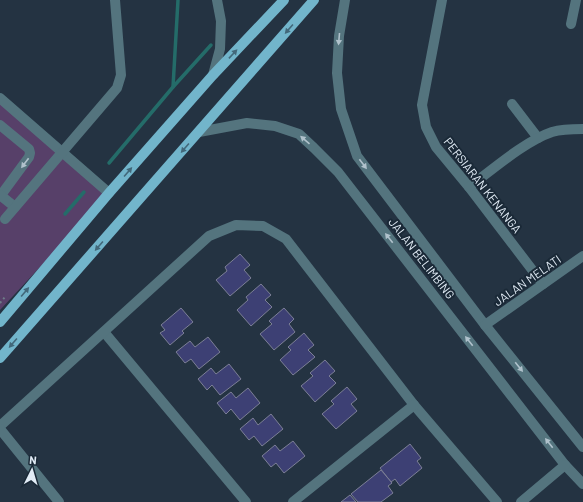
<svg xmlns="http://www.w3.org/2000/svg" width="583" height="502" viewBox="0 0 583 502" font-family="Barlow,sans-serif">
<style>
.green{fill:#574069}
.lines{fill:none;stroke-linecap:round;stroke-linejoin:round}
.stream{stroke:#246c69;stroke-width:3.5}
.building{fill:#3d4074;stroke:#7c7f96}
.path{stroke:#6e7b88;stroke-width:2;stroke-dasharray:2 3;stroke-linecap:butt}
.minor{stroke:#54747e;stroke-width:10}
.major{stroke:#72b5cb;stroke-width:10}
.oneway{fill:#42687a}
.oneway2{fill:#b0c2cc}
.labels{text-anchor:middle;dominant-baseline:central;stroke-width:4;stroke-linejoin:round;paint-order:stroke}
.street-label{font-size:12px;fill:#e2ecf6;stroke:#1a2937}
</style>
<rect width="100%" height="100%" fill="#243342"/>
<polygon class="green" points="0,98 109,193 0,310"/>
<g class="lines">
<g class="stream">
<polyline points="173,87 178,0"/>
<polyline points="109,163 173,87 211,45"/>
<polyline points="65,214 84,192"/>
</g>
</g>
<g class="building">
<polygon points="240,254 250,265 244,270 251,278 230,296 216,280 227,271 225,267"/>
<polygon points="261,284 271,295 265,300 272,307 251,326 237,310 248,300 246,297"/>
<polygon points="181,308 193,322 182,331 184,333 170,345 160,333 165,330 161,325"/>
<polygon points="284,308 294,319 289,324 295,332 274,350 260,334 272,324 269,321"/>
<polygon points="304,333 314,345 308,350 315,357 293,375 280,360 291,350 288,347"/>
<polygon points="208,337 220,352 199,369 191,359 185,363 176,352 190,341 195,347"/>
<polygon points="325,360 335,371 329,376 336,383 315,402 301,386 313,376 310,373"/>
<polygon points="229,364 241,379 220,395 212,385 207,390 198,379 211,368 216,374"/>
<polygon points="347,387 357,399 351,404 357,411 336,429 322,414 334,404 331,401"/>
<polygon points="248,388 260,403 240,420 231,409 226,414 217,403 231,392 236,398"/>
<polygon points="271,414 283,429 262,446 254,436 249,440 240,429 253,418 258,425"/>
<polygon points="293,441 305,456 284,473 276,463 271,467 262,456 275,445 280,451"/>
<polygon points="410,444 421,458 417,461 422,468 400,486 395,479 391,482 380,468"/>
<polygon points="381,470 392,483 388,486 393,493 381,502 358,502 351,494"/>
<polygon points="350,495 356,502 341,502"/>
</g>
<g class="lines">
<polyline class="path" points="0,303 5,297"/>
<g class="minor">
<polyline points="345,0 339,36 337,73 341,109 357,156 485,325 583,447"/>
<polyline points="442,0 422,105 426,127 436,147 469,187 543,284"/>
<polyline points="571,24 576,0"/>
<polyline points="213,75 220,49 221,21 217,0"/>
<polyline points="0,98 109,193"/>
<polyline points="512,104 538,138"/>
<polyline points="0,125 29,149 30,153 29,157 1,195"/>
<polyline points="199,132 247,123 275,126 299,134 314,148 338,172 565,465 583,484"/>
<path d="M469,187C492,170 525,141 552,132C562,129 573,129 583,129"/>
<polyline points="0,195 15,207"/>
<polyline points="5,219 117,88 121,75 115,0"/>
<polyline points="485,325 583,256"/>
<polyline points="104,332 246,502"/>
<polyline points="0,426 209,236 236,225 263,226 286,239 414,405 497,502"/>
<polyline points="0,429 59,502"/>
<polyline points="293,502 414,405"/>
<polyline points="521,502 565,465"/>
</g>
<g class="major">
<polyline points="0,322 109,193 213,75 284,0"/>
<polyline points="0,358 314,0"/>
</g>
</g>
<defs><path id="oneway-solid" d="M-6-.8H1V-3.2L6.5 0L1 3.2V.8H-6Z"/></defs>
<g class="oneway">
<use href="#oneway-solid" transform="translate(289 29) rotate(131)"/>
<use href="#oneway-solid" transform="translate(233 54) rotate(-47)"/>
<use href="#oneway-solid" transform="translate(185 148) rotate(131)"/>
<use href="#oneway-solid" transform="translate(128 172) rotate(-49)"/>
<use href="#oneway-solid" transform="translate(99 246) rotate(131)"/>
<use href="#oneway-solid" transform="translate(25 292) rotate(-50)"/>
<use href="#oneway-solid" transform="translate(13 343) rotate(131)"/>
</g>
<g class="oneway2">
<use href="#oneway-solid" transform="translate(339 39) rotate(95)"/>
<use href="#oneway-solid" transform="translate(305 140) rotate(-139)"/>
<use href="#oneway-solid" transform="translate(25 163) rotate(127)"/>
<use href="#oneway-solid" transform="translate(363 164) rotate(53)"/>
<use href="#oneway-solid" transform="translate(389 238) rotate(-128)"/>
<use href="#oneway-solid" transform="translate(469 341) rotate(-128)"/>
<use href="#oneway-solid" transform="translate(519 367) rotate(51)"/>
<use href="#oneway-solid" transform="translate(549 443) rotate(-128)"/>
</g>
<g class="labels">
<g class="street-label">
<text transform="translate(483 185) rotate(52)">PERSIARAN KENANGA</text>
<text transform="translate(422 258) rotate(52)">JALAN BELIMBING</text>
<text transform="translate(527 280) rotate(-35)">JALAN MELATI</text>
</g>
</g>
<g transform="translate(32 470) rotate(5)" stroke="#1a2937" stroke-width="3" paint-order="stroke">
<path d="M0-3L7 15L0 10L-7 15Z" fill="#e2ecf6"/>
<text y="-6" font-size="11" font-weight="bold" text-anchor="middle" fill="#e2ecf6">N</text>
</g>
</svg>
